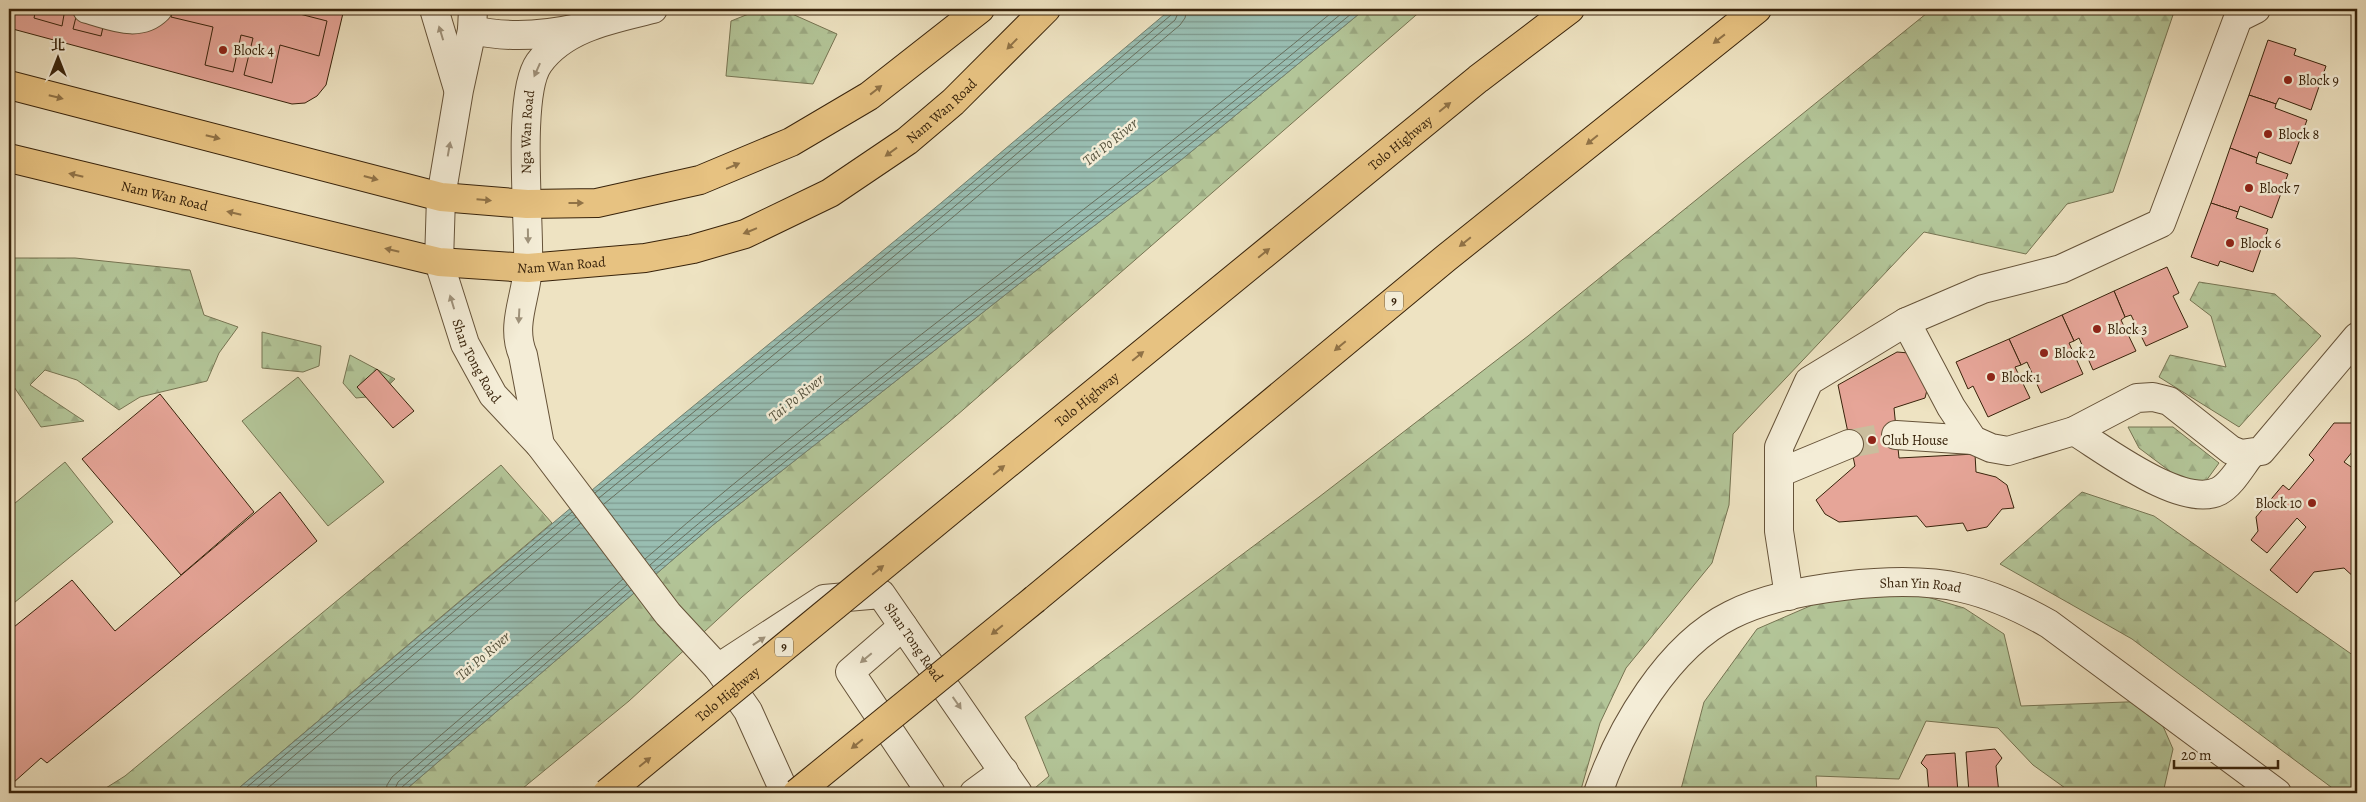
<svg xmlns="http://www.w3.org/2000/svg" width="2366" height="802" viewBox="0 0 2366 802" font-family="Alegreya,'Noto Serif TC',serif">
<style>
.forest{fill:url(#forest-firs);stroke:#767452}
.pitch{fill:#b3c598;stroke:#767452}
.water{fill:url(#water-rules);stroke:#72806f}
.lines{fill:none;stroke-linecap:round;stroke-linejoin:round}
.shore{stroke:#68705e;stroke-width:1}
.building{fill:#e6a598;stroke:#38230b}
.minor-tunnel{stroke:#cabd9d;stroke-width:28;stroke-dasharray:28 14;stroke-linecap:butt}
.minor-casing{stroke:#665339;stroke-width:30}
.major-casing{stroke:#38230b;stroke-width:30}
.highway-casing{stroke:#38230b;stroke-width:30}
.minor{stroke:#f4edd7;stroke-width:28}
.major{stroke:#e7c281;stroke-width:28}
.highway{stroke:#e7c281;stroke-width:28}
.highway-bridge-casing{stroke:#38230b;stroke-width:30;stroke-linecap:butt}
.highway-bridge{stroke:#e7c281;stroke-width:28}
.oneway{fill:#9f927b}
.oneway2{fill:#907246}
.poi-dot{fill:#8f2418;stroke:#f4edd7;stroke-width:2}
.labels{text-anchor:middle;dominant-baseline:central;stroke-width:5;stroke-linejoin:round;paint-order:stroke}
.shield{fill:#f4edd7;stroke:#706048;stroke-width:1}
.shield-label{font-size:12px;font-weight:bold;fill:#38230b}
.poi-label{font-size:14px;fill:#38230b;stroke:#f4edd7;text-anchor:start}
.street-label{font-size:14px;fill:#38230b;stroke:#f4edd7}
.water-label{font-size:15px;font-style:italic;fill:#55523d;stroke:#f4edd7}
</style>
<defs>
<pattern id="forest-firs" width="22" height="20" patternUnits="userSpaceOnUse" patternTransform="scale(1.25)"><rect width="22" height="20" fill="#b3c598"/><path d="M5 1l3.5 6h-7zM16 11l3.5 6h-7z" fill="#9ba982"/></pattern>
<pattern id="water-rules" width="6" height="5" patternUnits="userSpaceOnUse" patternTransform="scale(1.25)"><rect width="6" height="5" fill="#99beb2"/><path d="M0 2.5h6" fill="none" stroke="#7e9a8f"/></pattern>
</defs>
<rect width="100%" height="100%" fill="#eee3c2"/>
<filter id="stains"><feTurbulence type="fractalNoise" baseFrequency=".004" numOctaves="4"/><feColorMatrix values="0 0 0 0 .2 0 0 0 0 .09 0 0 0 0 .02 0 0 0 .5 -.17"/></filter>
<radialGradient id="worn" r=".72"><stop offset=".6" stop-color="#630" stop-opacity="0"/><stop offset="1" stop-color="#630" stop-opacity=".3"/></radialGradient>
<g class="forest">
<polygon points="761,9 781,9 837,34 813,84 726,76 731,21"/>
<polygon points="1365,9 1423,9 956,416 742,597 629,701 517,793 402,793 713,525 1057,254 1181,160"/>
<polygon points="1932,9 2175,9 2113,192 2067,204 2026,254 1924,232 1733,434 1729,505 1712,563 1626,668 1600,723 1580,793 1029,793 1049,776 1025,717 1319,497 1528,336"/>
<polygon points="9,258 75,258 190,270 204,315 238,327 219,353 207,381 140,397 119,410 77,380 45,370 30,385 84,421 41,427 10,381"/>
<polygon points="2199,282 2275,294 2321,336 2239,427 2159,377 2170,355 2226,367 2211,316 2190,300"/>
<polygon points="262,332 321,346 319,366 303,372 262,368"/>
<polygon points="350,355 395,379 377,396 356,398 343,383"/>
<polygon points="2128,427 2173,427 2219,463 2206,481 2183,481 2139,448"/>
<polygon points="501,465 552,523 233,793 98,793 125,776"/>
<polygon points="2082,492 2154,516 2357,658 2357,793 2339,793 2132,639 2000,564"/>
<polygon points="1904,590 1964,608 2004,634 2021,706 2152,701 2173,749 2163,793 2072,793 2033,765 1998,728 1926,721 1899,779 1816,776 1817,793 1680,793 1704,702 1757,629 1840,593"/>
</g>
<g class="pitch">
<polygon points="298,377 384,482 328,526 242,421"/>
<polygon points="65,462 113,522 9,607 9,508"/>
</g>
<polygon class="water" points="1171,9 1365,9 1181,160 1057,254 713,525 402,793 233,793 630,458 941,203"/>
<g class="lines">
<g class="shore">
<polyline points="595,493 945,206 1171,15 1173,9"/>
<polyline points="599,498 949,211 1175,20 1180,9"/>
<polyline points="604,504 953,217 1180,25 1185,18 1187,9"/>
<path d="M645,559C867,366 1110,197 1336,9"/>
<path d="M650,565C714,509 781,457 848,404C1014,272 1184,145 1347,9"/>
<path d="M654,570C719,514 786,461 853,407C1021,274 1193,146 1357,9"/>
<polyline points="240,793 572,512"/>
<polyline points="250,793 576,517"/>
<polyline points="262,793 581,523"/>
<polyline points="386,793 387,785 392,777 623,579"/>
<polyline points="393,793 398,782 627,585"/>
<polyline points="399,793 402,787 631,590"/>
</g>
</g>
<g class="building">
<polygon points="9,9 344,9 326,85 317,96 305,103 292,104 9,28"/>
<polygon points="36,9 65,9 62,26 34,18"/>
<polygon points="78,9 107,9 101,36 73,29"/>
<polygon points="173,9 289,9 288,11 327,21 319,56 280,45 272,83 244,75 253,38 241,35 233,72 205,65 213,27 171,17"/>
<polygon points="2268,40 2296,49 2294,55 2326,66 2311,110 2279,98 2276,104 2249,95"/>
<polygon points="2249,95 2276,104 2275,108 2307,120 2291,164 2259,152 2257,158 2230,148"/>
<polygon points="2230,148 2257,158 2256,163 2288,174 2272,218 2240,206 2238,212 2211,203"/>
<polygon points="2211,203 2238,212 2236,218 2268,229 2253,272 2220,261 2218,266 2191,257"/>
<polygon points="2167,267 2179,293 2173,296 2188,327 2146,346 2131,315 2125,317 2114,291"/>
<polygon points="2114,291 2125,317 2121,320 2136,351 2093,370 2079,338 2074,341 2062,315"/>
<polygon points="2062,315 2074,341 2069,343 2083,374 2041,393 2027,362 2021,365 2009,339"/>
<polygon points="2009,339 2021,365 2015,367 2030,398 1988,417 1973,386 1968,389 1956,362"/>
<polygon points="1897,352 1909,353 1927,390 1925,398 1894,408 1899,458 1975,454 1976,472 1996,477 2007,485 2014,508 2002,509 1987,527 1967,531 1963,523 1926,527 1917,516 1839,522 1825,514 1816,500 1855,466 1838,385"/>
<polygon points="377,369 414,411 393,428 357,387"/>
<polygon points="160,394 254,512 181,575 82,459"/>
<polygon points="2357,414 2357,446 2344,462 2354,469 2357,465 2357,580 2344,568 2314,572 2297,593 2270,570 2306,527 2297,518 2267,553 2251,540 2258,531 2256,517 2283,485 2289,490 2314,460 2309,455 2334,423 2351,423"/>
<polygon points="280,492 317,541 47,763 41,758 13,783 9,779 9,631 72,580 115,631"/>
<polygon points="1995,749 2002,758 1996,766 1999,793 1969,793 1966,752"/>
<polygon points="1955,753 1958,793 1929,793 1927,769 1921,763 1926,755"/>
</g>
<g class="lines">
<polyline class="minor-tunnel" points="1849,444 1896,435"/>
<g class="minor-casing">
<g id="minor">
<path d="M87,9C111,15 138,29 158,9"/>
<polyline points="434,9 458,89"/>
<path id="s1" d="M473,9L472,30L459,90L441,197L439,262L465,344L493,395L540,445L668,614L718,668L748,711L785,793"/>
<path d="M472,30C507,38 542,36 578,28"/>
<polyline points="1906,322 1951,407 1973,440 1991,448 2008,451 2074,431 2137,398 2153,397 2169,401 2231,450 2241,454 2261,451 2357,337"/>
<path d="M2074,431C2104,449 2183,510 2219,491C2232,484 2242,465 2251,454"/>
<polyline points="1896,435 1973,440"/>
<path id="s2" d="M540,445L523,355C510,325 527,296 528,266C530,222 516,95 539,63C565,27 613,19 653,9"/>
<polyline points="1779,473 1849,444"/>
<polyline points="1789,596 1779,531 1779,447 1809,381 1906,322 1983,289 2061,269 2161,223 2238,18 2256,9"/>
<polyline points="903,626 850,672 931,793"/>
<path id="s3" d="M718,668L824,599L881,594L1018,793"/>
<polyline points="974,793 1004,771"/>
<path id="s4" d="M1598,793C1620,729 1668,646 1731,615C1787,587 1901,574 1962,588C1993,595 2021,608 2049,624L2277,793"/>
</g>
</g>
<g class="major-casing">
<g id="major">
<polyline points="9,85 441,197 527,204 597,203 700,180 791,142 869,96 980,9"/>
<path id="s5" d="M9,158L439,262L528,268L645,258L693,249L745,234L830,193L907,141L953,102L1046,9"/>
</g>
</g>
<g class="highway-casing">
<g id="highway">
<path id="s6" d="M962,501L1478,79L1570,9"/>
<polyline points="1035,599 1446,258 1757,9"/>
</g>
</g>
<use href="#minor" class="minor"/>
<use href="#major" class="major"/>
<use href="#highway" class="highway"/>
<g class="highway-bridge-casing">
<g id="highway-bridge">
<path id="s7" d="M607,793L962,501"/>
<polyline points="797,793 1035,599"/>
</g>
</g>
<use href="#highway-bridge" class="highway-bridge"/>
</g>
<defs><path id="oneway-solid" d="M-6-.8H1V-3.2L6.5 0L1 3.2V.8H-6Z" transform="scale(1.25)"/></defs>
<g class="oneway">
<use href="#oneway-solid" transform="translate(441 33) rotate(-107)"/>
<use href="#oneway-solid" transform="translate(537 70) rotate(114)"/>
<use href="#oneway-solid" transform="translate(449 149) rotate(-80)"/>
<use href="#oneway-solid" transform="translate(528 236) rotate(89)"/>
<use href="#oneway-solid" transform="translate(452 302) rotate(-107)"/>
<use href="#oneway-solid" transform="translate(519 316) rotate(93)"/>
<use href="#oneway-solid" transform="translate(759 641) rotate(-33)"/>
<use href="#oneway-solid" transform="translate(866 658) rotate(140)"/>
<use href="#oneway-solid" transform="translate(957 703) rotate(55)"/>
</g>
<g class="oneway2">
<use href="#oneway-solid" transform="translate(1719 39) rotate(142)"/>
<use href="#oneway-solid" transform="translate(1012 44) rotate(134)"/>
<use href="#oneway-solid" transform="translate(876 90) rotate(-38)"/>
<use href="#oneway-solid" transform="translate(56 97) rotate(14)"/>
<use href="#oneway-solid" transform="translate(1445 107) rotate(-39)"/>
<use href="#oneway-solid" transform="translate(213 137) rotate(14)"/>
<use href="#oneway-solid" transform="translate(1592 140) rotate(141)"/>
<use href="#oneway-solid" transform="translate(891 152) rotate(144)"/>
<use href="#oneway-solid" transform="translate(733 166) rotate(-23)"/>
<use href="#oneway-solid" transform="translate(76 175) rotate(-167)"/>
<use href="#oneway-solid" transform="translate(371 178) rotate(15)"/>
<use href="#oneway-solid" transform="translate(484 200) rotate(5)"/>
<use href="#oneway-solid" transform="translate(576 203)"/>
<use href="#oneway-solid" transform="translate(234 213) rotate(-167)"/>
<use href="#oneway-solid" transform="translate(750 231) rotate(158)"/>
<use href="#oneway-solid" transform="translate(1465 242) rotate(141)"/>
<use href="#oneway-solid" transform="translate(392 250) rotate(-167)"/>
<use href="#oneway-solid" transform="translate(1264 253) rotate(-39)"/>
<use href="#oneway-solid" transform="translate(1340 346) rotate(140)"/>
<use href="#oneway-solid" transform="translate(1138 356) rotate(-39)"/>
<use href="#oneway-solid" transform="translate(999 470) rotate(-39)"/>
<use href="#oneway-solid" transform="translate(878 570) rotate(-39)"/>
<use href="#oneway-solid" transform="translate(997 630) rotate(141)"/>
<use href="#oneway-solid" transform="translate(857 744) rotate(141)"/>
<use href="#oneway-solid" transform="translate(645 762) rotate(-39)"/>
</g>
<g class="poi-dot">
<circle cx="223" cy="50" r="5"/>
<circle cx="2288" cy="80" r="5"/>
<circle cx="2268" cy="134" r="5"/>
<circle cx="2249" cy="188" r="5"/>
<circle cx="2230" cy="243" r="5"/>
<circle cx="2097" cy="329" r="5"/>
<circle cx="2044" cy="353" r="5"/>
<circle cx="1991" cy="377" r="5"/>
<circle cx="1872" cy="440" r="5"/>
<circle cx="2312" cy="503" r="5"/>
</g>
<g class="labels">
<g class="shield">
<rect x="1385" y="291.5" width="18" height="19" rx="4"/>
<rect x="775" y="637.5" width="18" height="19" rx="4"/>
</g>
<g class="shield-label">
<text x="1394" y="301">9</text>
<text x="784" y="647">9</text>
</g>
<g class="poi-label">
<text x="233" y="50">Block 4</text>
<text x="2298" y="80">Block 9</text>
<text x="2278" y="134">Block 8</text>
<text x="2259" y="188">Block 7</text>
<text x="2240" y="243">Block 6</text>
<text x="2107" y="329">Block 3</text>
<text x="2054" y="353">Block 2</text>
<text x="2001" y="377">Block 1</text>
<text x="1882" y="440">Club House</text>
<text x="2302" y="503" text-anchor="end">Block 10</text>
</g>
<g class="street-label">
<text stroke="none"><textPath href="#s5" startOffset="985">Nam Wan Road</textPath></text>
<text stroke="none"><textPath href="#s2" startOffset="316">Nga Wan Road</textPath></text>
<text stroke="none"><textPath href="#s6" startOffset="566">Tolo Highway</textPath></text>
<text stroke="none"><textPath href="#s5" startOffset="160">Nam Wan Road</textPath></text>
<text stroke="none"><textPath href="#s5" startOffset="565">Nam Wan Road</textPath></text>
<text stroke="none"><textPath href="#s1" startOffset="362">Shan Tong Road</textPath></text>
<text stroke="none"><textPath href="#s6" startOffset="161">Tolo Highway</textPath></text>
<text stroke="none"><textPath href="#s4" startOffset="421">Shan Yin Road</textPath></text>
<text stroke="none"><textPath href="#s3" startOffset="242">Shan Tong Road</textPath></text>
<text stroke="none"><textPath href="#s7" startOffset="156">Tolo Highway</textPath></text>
</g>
<g class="water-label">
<text transform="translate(1110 142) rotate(-39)">Tai Po River</text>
<text transform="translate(796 398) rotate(-39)">Tai Po River</text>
<text transform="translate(483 656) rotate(-41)">Tai Po River</text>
</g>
</g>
<rect width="2366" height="802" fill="none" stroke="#eee3c2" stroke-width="30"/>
<rect x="10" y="10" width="2346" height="782" fill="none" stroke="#38230b" stroke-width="2.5"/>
<rect x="15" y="15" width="2336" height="772" fill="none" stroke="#38230b"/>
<g transform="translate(58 58)" stroke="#f4edd7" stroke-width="4" paint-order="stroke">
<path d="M0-4L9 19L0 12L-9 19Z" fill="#38230b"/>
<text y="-8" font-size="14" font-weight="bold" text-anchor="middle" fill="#38230b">北</text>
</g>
<path d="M2174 760v8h104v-8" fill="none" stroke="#38230b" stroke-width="2.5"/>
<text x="2181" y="760" font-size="15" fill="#38230b" stroke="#f4edd7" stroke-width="4" paint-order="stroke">20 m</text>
<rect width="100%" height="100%" filter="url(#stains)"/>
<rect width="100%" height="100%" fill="url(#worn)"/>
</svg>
